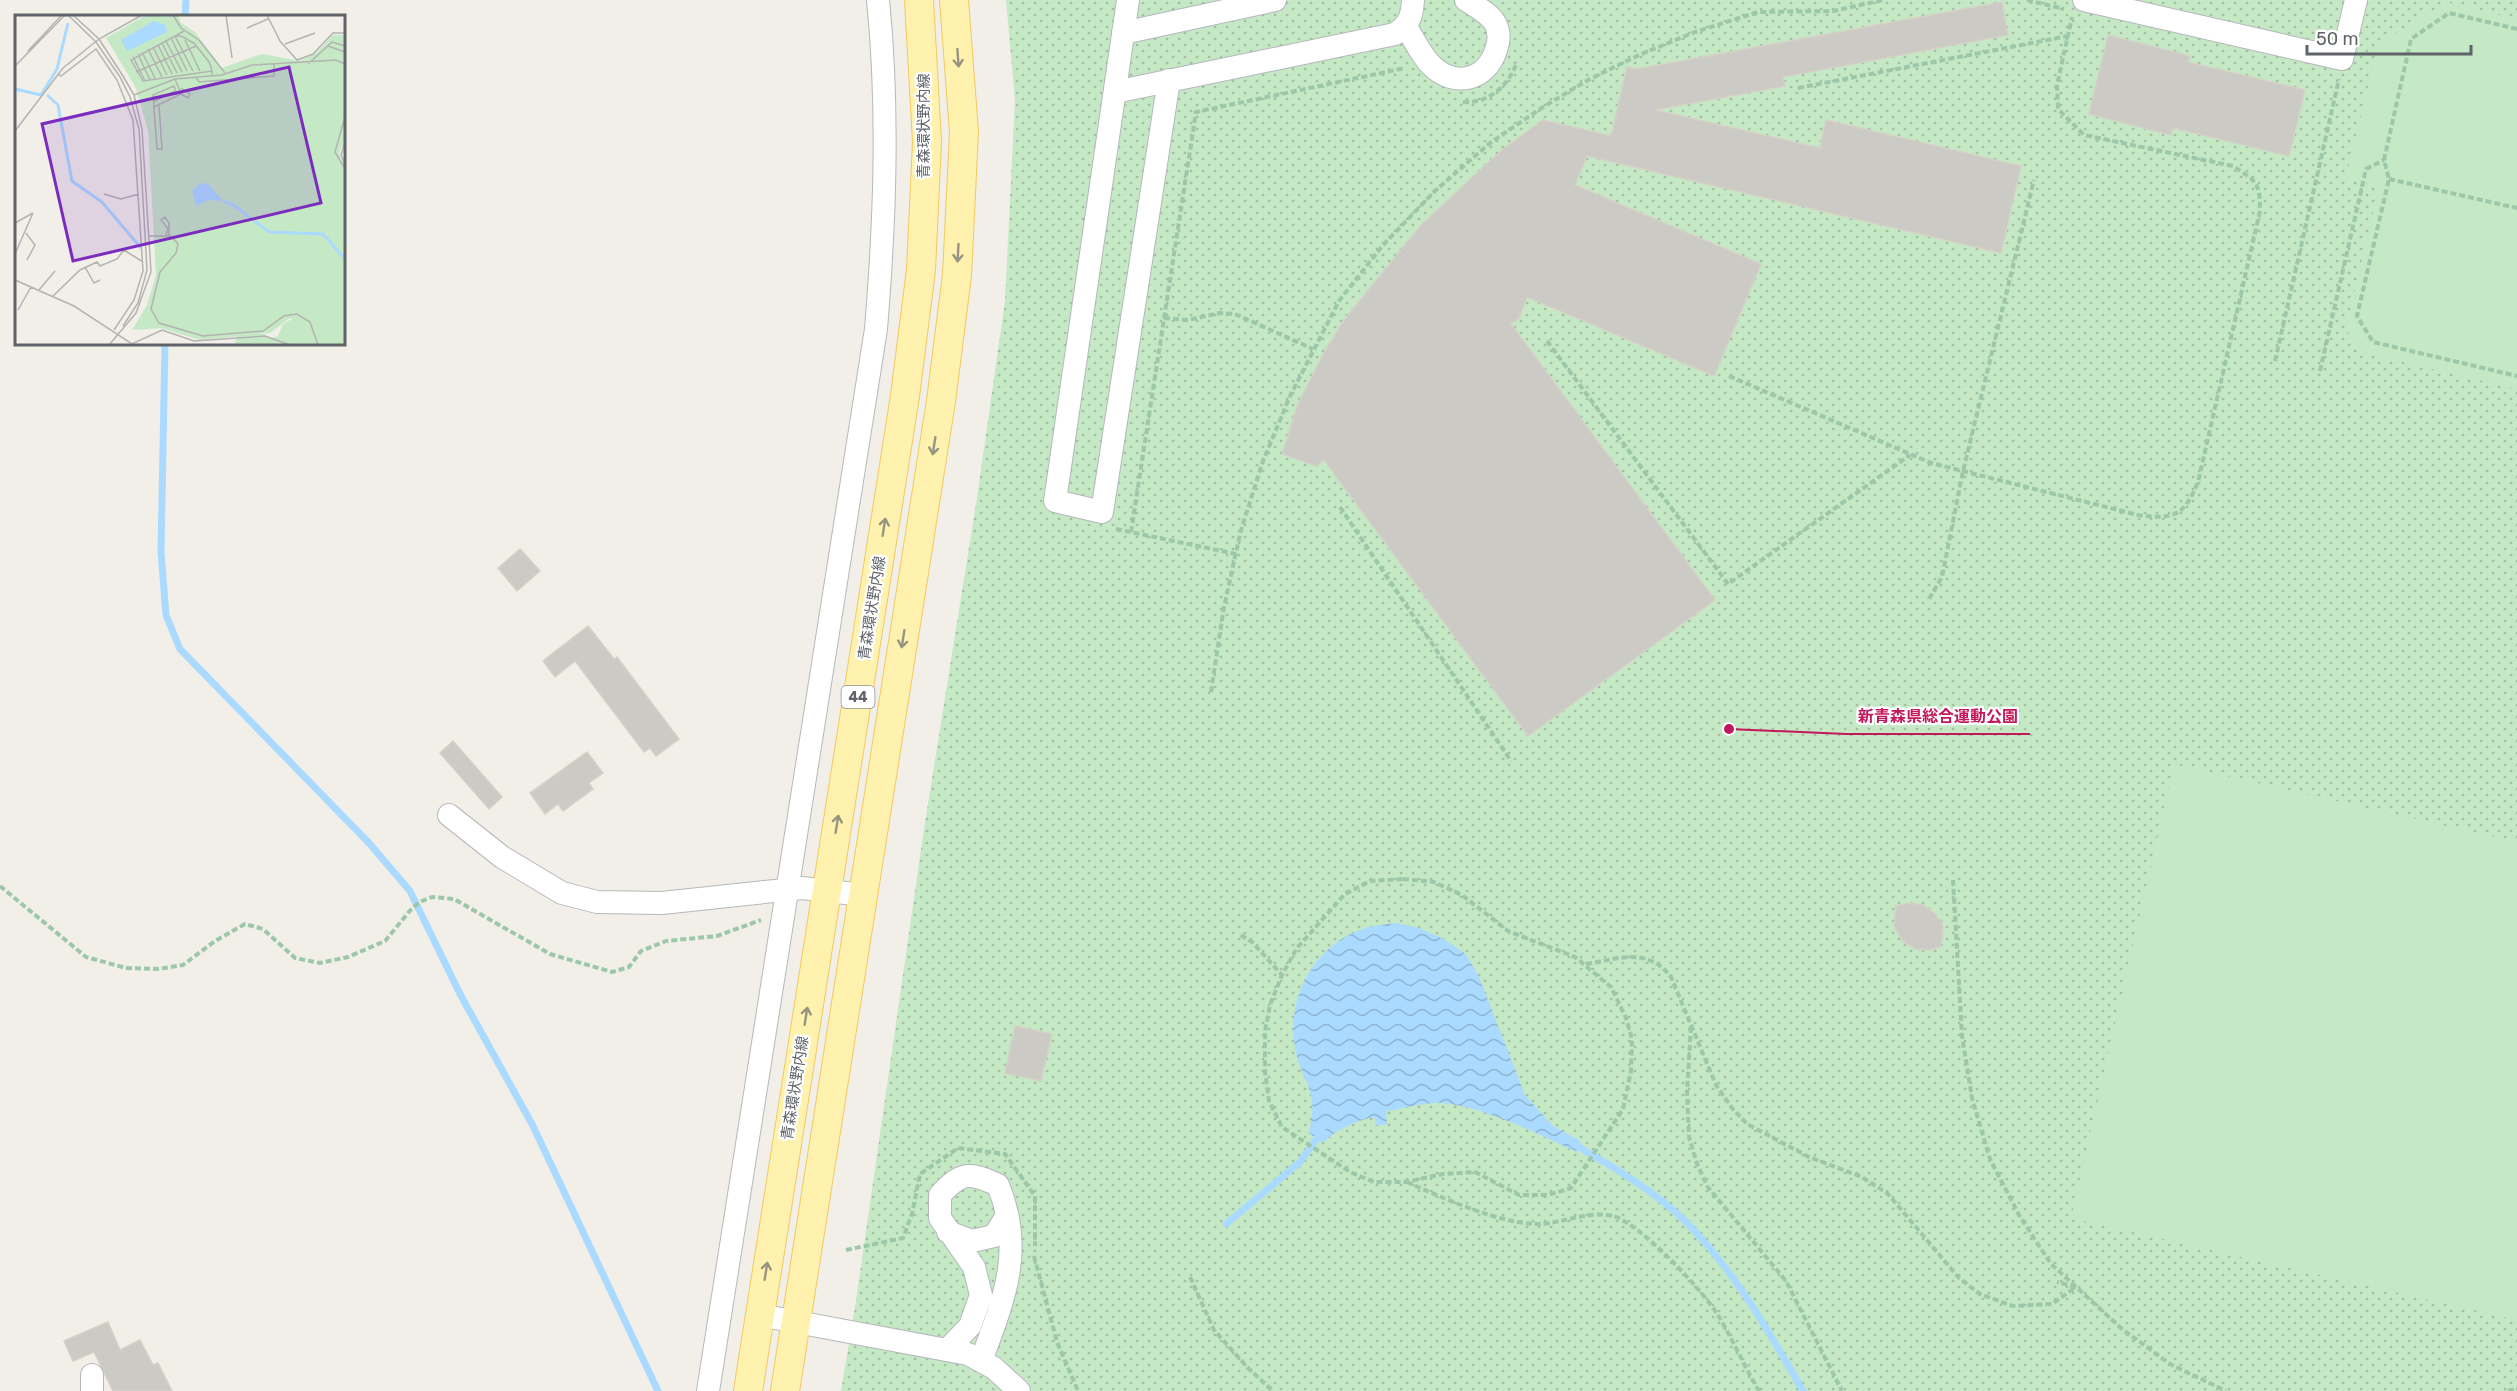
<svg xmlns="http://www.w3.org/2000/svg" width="2517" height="1391" viewBox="0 0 2517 1391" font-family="Rubik,'Noto Sans JP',sans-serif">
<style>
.park{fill:url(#park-dots)}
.garden{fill:#c5e8c5}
.water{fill:url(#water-waves)}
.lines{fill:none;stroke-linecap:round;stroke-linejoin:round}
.stream{stroke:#aadaff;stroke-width:7}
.building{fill:#cccac5;stroke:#d6d1c6;stroke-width:1.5}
.minor-casing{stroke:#b5b8bc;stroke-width:24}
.major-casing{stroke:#f2c960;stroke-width:30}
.path{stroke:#9cc7a9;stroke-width:4;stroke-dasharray:6 3;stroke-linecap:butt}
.minor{stroke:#fff;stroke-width:22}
.major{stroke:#fff2af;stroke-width:28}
.oneway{stroke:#979581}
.labels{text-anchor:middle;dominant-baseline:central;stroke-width:4.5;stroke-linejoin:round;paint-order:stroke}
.shield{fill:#fff;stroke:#8f9295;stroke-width:1.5}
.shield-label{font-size:14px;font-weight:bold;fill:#5f6368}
.street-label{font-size:15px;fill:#5f6368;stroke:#fff}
.inset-river{fill:none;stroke:#aadaff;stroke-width:3}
.inset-road{fill:none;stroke:#b3b3b1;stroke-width:1.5}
.view{fill:#7b2cbf;fill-opacity:0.15;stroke:#7b2cbf;stroke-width:3}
.inset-edge{fill:none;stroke:#5f6368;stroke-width:3}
.leader{fill:none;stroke:#c2185b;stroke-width:2}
.callout-dot{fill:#c2185b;stroke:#fff;stroke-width:2}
.callout-label{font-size:16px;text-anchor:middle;font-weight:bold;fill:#c2185b;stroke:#fff;stroke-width:4.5;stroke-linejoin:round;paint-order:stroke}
</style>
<defs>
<pattern id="park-dots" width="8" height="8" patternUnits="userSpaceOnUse" patternTransform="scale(1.5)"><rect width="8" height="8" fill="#c5e8c5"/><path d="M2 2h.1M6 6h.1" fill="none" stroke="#a3c0a4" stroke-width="1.8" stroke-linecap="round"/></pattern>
<pattern id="water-waves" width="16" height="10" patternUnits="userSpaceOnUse" patternTransform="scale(1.5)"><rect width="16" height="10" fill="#aadaff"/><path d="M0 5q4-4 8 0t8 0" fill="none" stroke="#8eb4d2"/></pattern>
</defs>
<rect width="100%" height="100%" fill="#f1efe8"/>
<polygon class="park" points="1006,0 2517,0 2517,1391 841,1391 856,1301 924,829 977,498 1005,301 1015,100"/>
<g class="garden">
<polygon points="2446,2 2517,19 2517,389 2359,352 2346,328 2379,187 2346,178 2378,44"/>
<polygon points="2174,764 2517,842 2517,1320 2071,1218"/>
</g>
<path class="water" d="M1396,923L1419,928L1444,939L1466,954L1479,977L1525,1095L1553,1126L1581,1141L1576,1152C1539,1134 1482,1106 1441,1103C1424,1102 1403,1109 1386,1111L1387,1124L1377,1126L1374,1117C1354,1121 1337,1130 1322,1143L1309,1133C1311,1123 1313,1111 1312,1101C1310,1084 1299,1070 1296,1053C1284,999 1314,942 1369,927C1378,925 1387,924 1396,923Z"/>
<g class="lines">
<g class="stream">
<polyline points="185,16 186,0"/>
<polyline points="165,344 161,552 166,615 180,649 369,843 410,891 460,994 532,1124 658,1391"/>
<path d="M1572,1143C1611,1166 1652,1189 1685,1221C1734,1270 1769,1332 1803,1391"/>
<polyline points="1226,1224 1300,1162 1322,1131"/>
</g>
</g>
<g class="building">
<polygon points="2002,2 2008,35 1783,77 1785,86 1655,110 1820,148 1826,120 2021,166 2001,253 1587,156 1575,185 1761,264 1714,376 1527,297 1519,318 1511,324 1715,600 1528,736 1324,460 1316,466 1282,454 1298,404 1321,358 1344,320 1422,224 1504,148 1543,120 1611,136 1627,67 1637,69"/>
<polygon points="2108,35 2190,56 2188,62 2305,90 2289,156 2173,128 2171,135 2089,114"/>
<polygon points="520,549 540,571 517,591 498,568"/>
<polygon points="588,626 614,659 617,657 679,739 656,756 650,748 644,752 575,661 555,677 543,661"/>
<polygon points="453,741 502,797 489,809 440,753"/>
<polygon points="587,752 603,773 589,783 593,789 563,811 558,804 545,814 530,793"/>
<polygon points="1910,903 1923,905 1933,912 1942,923 1943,935 1940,947 1928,950 1916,949 1906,944 1899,935 1894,925 1896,906"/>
<polygon points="1015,1026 1052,1034 1041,1081 1005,1073"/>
<polygon points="108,1322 120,1350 140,1340 153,1365 158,1363 172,1391 113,1391 94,1352 73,1361 64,1341"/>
</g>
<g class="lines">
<g class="minor-casing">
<g id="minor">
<polyline points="1128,0 1055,501 1102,512 1169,80"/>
<polyline points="2084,0 2342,59 2356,0"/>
<path d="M1406,27C1414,39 1421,55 1431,65C1454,88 1486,81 1496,50C1499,42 1500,32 1495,23C1489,13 1476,7 1466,0"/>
<polyline points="1123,33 1275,0"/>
<path d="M1115,92L1395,34C1409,25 1412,17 1413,0"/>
<polyline points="449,815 502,857 562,893 597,902 662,903 802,888 863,895"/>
<polyline points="948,1232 972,1241 994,1236 1006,1217"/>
<polyline points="759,1315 968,1354 994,1368 1019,1391"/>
<path d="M947,1350L970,1326L981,1295L974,1267L940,1218V1195C962,1171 970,1172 998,1185C1025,1250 1004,1299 981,1361"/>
<polyline points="92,1391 92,1375"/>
<path d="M708,1391L876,329C885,219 889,110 878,0"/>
</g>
</g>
<g class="major-casing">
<g id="major">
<polyline points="748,1391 905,396 921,270 927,142 919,0"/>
<polyline points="785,1391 941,401 957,275 964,132 954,0"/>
</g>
</g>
<g class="path">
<polyline points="2027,0 2064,9"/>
<polyline points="2517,29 2449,13 2411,39 2384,160 2389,179 2357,316 2373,342 2517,376"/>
<polyline points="1798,88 2068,36"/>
<path d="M1463,102C1489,104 1509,85 1517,62"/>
<polyline points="2389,179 2517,208"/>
<polyline points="1164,318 1187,320 1220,313 1235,314 1313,349"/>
<polyline points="1547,341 1728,584 1910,455"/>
<polyline points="2275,361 2339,79"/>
<polyline points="2320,371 2366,169 2384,160"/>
<path d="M1729,376L1931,463L2138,515C2174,520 2184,516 2198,482L2260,211C2260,182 2257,182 2233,166L2084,135L2058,109L2057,85L2072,17"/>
<polyline points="1340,507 1511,761"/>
<polyline points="1116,529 1236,554"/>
<polyline points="1131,532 1196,112 1405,68"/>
<polyline points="1929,599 1942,577 1963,471 2034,180"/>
<polyline points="1211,692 1224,607 1241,530 1263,461 1290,396 1339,301 1383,245 1435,191 1490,143 1540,109 1588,80 1639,55 1695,32 1758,12 1833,11 1883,0"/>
<polygon points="1403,879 1434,882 1462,895 1508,931 1575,957 1611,987 1626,1018 1632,1039 1631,1071 1623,1109 1571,1188 1548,1195 1519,1195 1475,1172 1443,1174 1406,1182 1374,1182 1350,1172 1282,1127 1269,1101 1265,1072 1265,1031 1270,1005 1282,975 1297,948 1345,894 1370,881"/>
<polyline points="1953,880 1962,1036 1972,1098 1990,1159 2019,1215 2051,1264 2122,1329 2170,1364 2226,1391"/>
<polyline points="0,886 86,957 126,968 158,969 183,965 215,941 245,924 263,929 295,958 320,963 348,957 385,941 413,907 422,901 432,897 454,899 550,954 612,972 629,967 641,951 666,941 717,936 761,920"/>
<polyline points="1241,935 1252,942 1282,975"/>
<path d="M1586,964C1619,959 1647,946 1671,977L1716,1085L1732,1108L1747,1124L1809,1157L1862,1177L1888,1194L1959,1278L1980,1294L2013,1306L2052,1304L2076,1287L2057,1282"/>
<polyline points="1691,1027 1687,1092 1689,1137 1696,1161 1707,1186 1786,1281 1842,1391"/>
<path d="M1407,1182C1440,1197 1501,1224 1537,1224C1562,1224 1588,1210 1613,1216C1640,1223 1703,1291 1718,1315C1733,1340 1744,1366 1759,1391"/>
<polyline points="846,1250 903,1238 912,1214 920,1174 958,1148 1005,1154 1035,1196 1035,1246"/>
<polyline points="1034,1256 1057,1342 1078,1391"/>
<polyline points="1190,1277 1214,1330 1248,1368 1273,1391"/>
<polyline points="2508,1391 2517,1388"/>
</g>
<use href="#minor" class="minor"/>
<use href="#major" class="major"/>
</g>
<defs><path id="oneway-shaft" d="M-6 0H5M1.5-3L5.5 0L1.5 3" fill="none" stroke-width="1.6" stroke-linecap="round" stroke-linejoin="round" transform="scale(1.5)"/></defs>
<g class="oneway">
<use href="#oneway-shaft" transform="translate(958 58) rotate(86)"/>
<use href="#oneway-shaft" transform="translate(958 253) rotate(93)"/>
<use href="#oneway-shaft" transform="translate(934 446) rotate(99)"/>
<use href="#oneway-shaft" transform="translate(884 527) rotate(-81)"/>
<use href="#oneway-shaft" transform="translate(903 639) rotate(99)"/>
<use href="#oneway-shaft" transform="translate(837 824) rotate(-81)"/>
<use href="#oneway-shaft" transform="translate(806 1016) rotate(-81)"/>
<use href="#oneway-shaft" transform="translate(766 1271) rotate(-81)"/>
</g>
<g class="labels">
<rect class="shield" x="841.5" y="686" width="33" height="22" rx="4.5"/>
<g class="shield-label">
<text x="858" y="697">44</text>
</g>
<g class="street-label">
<text transform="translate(924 126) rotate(-90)">青森環状野内線</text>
<text transform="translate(872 608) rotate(-81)">青森環状野内線</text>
<text transform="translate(795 1088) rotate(-81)">青森環状野内線</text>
</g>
</g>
<g transform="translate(15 15)">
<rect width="330" height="330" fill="#f1efe8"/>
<path d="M279,303L295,315L298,330H220L222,319H249L254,324L263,321L268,309Z" fill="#c5e8c5"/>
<path d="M131,0H163L166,8L180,17L207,53L247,39L285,46L301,38L318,20H330V124L324,139L330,151V330H298L288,309L275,303L255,318L185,325L146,313L117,315L132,290L141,260L133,116L121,73L91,23Z" fill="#c5e8c5"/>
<path d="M268,53L327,54L329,88L267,90L262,59ZM301,99H325V112H301ZM307,134V181L258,182V135ZM214,224L216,229L241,238L249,259L233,295L214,305L182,292L176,267L184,247L198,232ZM278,236L295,238L303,249L285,291L268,289L260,276ZM308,273H330V326H306L300,307L301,281Z" fill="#c5e8c5"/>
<path d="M139,6L150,10L152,17L112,36L106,25ZM185,168L193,169L208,186L194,185L181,191L177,176Z" fill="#aadaff"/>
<path class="inset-river" d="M0,74L26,80L42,54L53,8M32,80L43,90L57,166L87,187L126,233M208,186L220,191L254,217L308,219L330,244"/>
<path class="inset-road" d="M53,0L81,27L105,62L115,82L124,114L132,255L123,288L108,311M58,0L84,24L108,61L119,80L127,114L136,257L121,298L94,330M158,0L166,13L184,25L210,58M211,0L217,43M252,0L265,26L282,45L298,39L318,18H330M232,13L253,4M169,16L160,21L178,56M156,23L172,56M170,25L185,56M151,26L167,57M147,28L162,58M270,29L300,18M143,30L157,59M313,31L330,37M138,32L152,60M133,34L147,62M13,36L47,0M127,37L140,63M123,39L135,65M118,42L130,66M293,49L317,27L330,31M0,51L50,0M197,56L128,66L116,45L160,21H166L179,28L194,47L196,52L197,56V61M121,57L181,31M43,59L46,61L81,34L102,65L118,105L128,256L119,285L99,315M181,62L184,67L259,61V49M166,73L175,79L173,83L166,79M119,80L160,64L207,60L237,50L321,45L330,49M138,87L160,76M144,90L147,134H142L138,80L159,71L161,76M139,92L166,79L160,64M330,102L320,137L330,154M0,116L48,53L84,24L127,0M330,127L326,140L330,149M89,179L106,184L124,179M0,208L18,198M11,218L20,230L12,245M151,220L153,214L146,205L150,202L154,208V220M133,221H156L163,229L161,238L145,257L136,294L144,308L188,321L248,316L269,301L282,299L295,307L303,330M0,239L18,198M70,252L79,268L85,265M0,265L59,291L117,329L147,315L179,326L250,321L275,330M24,275L40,256M38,281L65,255L82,247L85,251L102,244L109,235L128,247M3,295L16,272"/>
<path class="view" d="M274,52L306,188L58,246L27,109Z"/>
<rect width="330" height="330" class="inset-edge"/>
</g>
<path class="leader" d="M1729 729L1846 734H2030"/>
<circle class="callout-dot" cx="1729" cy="729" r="6"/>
<g class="callout-label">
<text x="1938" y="722">新青森県総合運動公園</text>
</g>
<path d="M2307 45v9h164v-9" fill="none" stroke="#5f6368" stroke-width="3"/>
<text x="2316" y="45" font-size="18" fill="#5f6368" stroke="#ffffff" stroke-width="4.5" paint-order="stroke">50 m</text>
</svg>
